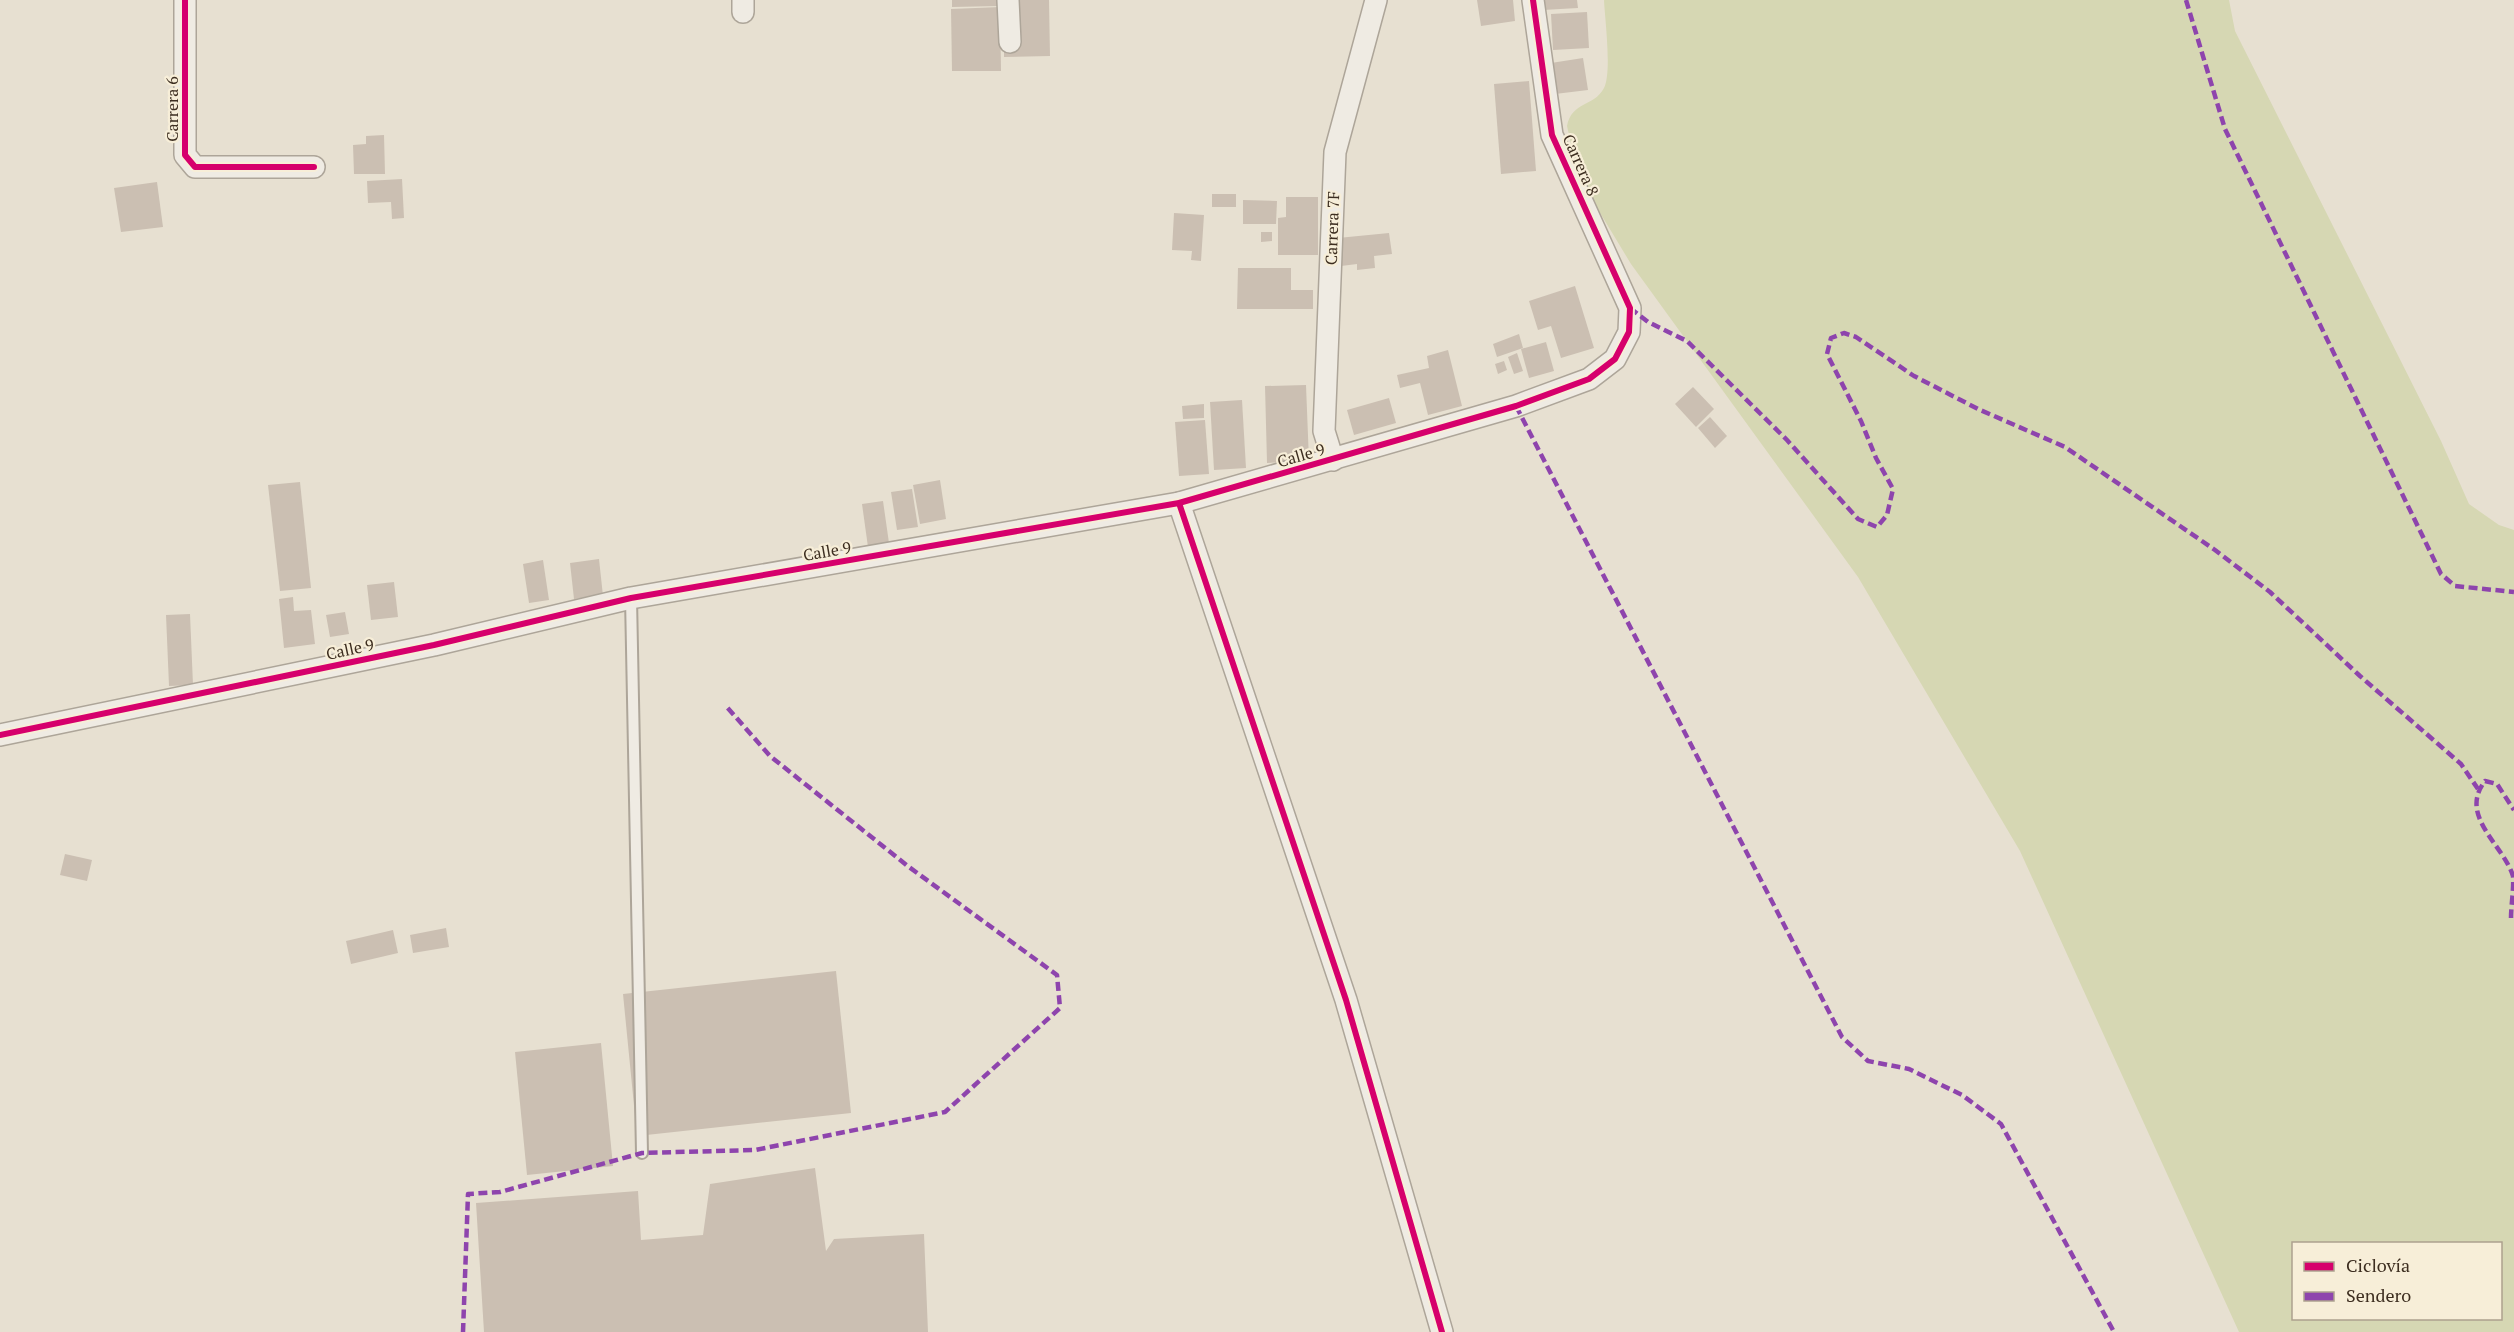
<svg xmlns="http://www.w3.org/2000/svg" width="2514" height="1332" viewBox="0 0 2514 1332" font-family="'PT Serif',serif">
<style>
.green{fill:#d6d7b3;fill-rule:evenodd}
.building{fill:#cbbfb2}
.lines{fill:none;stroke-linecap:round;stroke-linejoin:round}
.service-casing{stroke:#ada599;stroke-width:14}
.minor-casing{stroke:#ada599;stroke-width:24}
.service{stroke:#efebe3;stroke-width:10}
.minor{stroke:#efebe3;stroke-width:21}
.quiet{stroke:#8e44ad;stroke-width:4.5;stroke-dasharray:9 4.5;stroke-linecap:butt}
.cycleway-casing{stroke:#f7eed8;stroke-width:10}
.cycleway{stroke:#d6006c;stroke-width:6}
.labels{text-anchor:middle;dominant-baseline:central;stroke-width:4.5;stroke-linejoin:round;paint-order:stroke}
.street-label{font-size:16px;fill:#3d2e20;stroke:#f7eed8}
</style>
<rect width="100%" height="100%" fill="#e7e0d1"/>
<path class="green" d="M1604,0H2229L2235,31L2441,441L2469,504L2499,525L2514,530V1332H2239L2020,851L1858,577L1631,264L1579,178L1567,126C1572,101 1594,107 1604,88C1612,72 1605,20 1604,0ZM2294,1244H2500V1318H2294Z"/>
<g class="building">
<polygon points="952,0 1000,0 1000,6 952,7"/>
<polygon points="1004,0 1049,0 1050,56 1004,57"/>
<polygon points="1477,0 1513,0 1515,21 1481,26"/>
<polygon points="1542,0 1577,0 1578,8 1543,10"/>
<polygon points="1000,7 1001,71 952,71 951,9"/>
<polygon points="1587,12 1589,48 1553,50 1551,14"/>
<polygon points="1583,58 1588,90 1555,94 1551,63"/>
<polygon points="1529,81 1536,171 1501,174 1494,84"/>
<polygon points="384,135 385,174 354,174 353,145 366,144 366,136"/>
<polygon points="402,179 404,218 392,219 391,202 368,203 367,181"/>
<polygon points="157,182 163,227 121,232 114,188"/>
<rect x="1212" y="194" width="24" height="13"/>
<polygon points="1286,197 1318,197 1318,255 1278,255 1278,218 1286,217"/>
<polygon points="1243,200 1277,201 1276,224 1243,224"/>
<polygon points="1174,213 1204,215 1201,261 1191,260 1192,251 1172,250"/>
<polygon points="1261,232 1272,232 1272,241 1261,242"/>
<polygon points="1389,233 1392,254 1374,256 1375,268 1357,270 1357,264 1341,266 1338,238"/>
<polygon points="1238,268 1291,268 1291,290 1313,290 1313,309 1237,309"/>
<polygon points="1575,286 1594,348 1561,358 1551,326 1538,330 1529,301"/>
<polygon points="1519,334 1523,348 1497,357 1493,344"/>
<polygon points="1546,342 1554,371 1529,378 1521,349"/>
<polygon points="1448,350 1462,406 1428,415 1420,383 1400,388 1397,375 1429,368 1427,356"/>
<polygon points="1517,353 1523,371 1514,374 1508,357"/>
<polygon points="1504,361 1507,370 1498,374 1495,364"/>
<polygon points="1306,385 1309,461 1267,463 1265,386"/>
<polygon points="1693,387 1714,409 1696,427 1675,404"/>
<polygon points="1389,398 1396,423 1354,435 1347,410"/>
<polygon points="1242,400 1246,468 1214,470 1210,402"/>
<polygon points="1204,404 1204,418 1183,419 1182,406"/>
<polygon points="1710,417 1727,436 1715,448 1698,428"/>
<polygon points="1205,420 1209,474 1179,476 1175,422"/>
<polygon points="940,480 946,519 920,524 913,485"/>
<polygon points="300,482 311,588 280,591 268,485"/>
<polygon points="912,489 918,527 897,530 891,492"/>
<polygon points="883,501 889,543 868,547 862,504"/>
<polygon points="599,559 603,596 574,599 570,563"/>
<polygon points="543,560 549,600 529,603 523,564"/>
<polygon points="394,582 398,617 371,620 367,585"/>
<polygon points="293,597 294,611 311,610 315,644 284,648 279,599"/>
<polygon points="345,612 349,634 330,637 326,615"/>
<polygon points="190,614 193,685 169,686 166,615"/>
<polygon points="65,854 92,860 87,881 60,875"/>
<polygon points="446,928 449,947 413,953 410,935"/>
<polygon points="393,930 398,953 351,964 346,941"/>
<polygon points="836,971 851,1113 637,1136 623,994"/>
<polygon points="601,1043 613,1166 527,1175 515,1052"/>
<polygon points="815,1168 826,1251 834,1239 924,1234 928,1332 484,1332 476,1203 638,1191 641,1240 703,1235 710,1184"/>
</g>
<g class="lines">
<g class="service-casing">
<polyline id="service" points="631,598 642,1153"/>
</g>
<g class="minor-casing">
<g id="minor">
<polyline points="185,0 185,155 195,167 314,167"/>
<polyline points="1008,0 1010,42"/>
<polyline points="743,12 743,0"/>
<polyline points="1333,460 1324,431 1335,152 1376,0"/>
<polyline points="1179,503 1346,1000 1442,1332"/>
<polyline points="0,735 434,645 631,598 1179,503 1516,406 1589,379 1615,359 1629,332 1630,308 1552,135 1533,0"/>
</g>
</g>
<use href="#service" class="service"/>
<use href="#minor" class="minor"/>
<g class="quiet">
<polyline points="2186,0 2225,129 2441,574 2455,586 2514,592"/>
<polyline points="1630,308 1648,322 1687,341 1787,440 1858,519 1877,527 1887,515 1893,489 1876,458 1861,421 1827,354 1831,338 1844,333 1856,337 1914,376 1978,409 2065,447 2215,550 2270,592 2360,676 2461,764 2478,789"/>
<polyline points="1516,406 1842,1037 1868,1061 1909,1069 1962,1095 2001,1124 2114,1332"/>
<path d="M2511,918C2511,905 2514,889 2513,876C2503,844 2458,816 2485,781L2497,784L2514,810"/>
<polyline points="463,1332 468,1194 500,1192 642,1153 755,1150 945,1112 1060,1008 1057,975 909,867 770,756 726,706"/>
</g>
<g class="cycleway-casing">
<g id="cycleway">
<polyline points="185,0 185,155 195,167 314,167"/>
<polyline points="1179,503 1346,1000 1442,1332"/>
<polyline points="0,735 434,645 631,598 1179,503 1516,406 1589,379 1615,359 1629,332 1630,308 1552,135 1533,0"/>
</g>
</g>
<use href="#cycleway" class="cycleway"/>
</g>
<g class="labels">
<g class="street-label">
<text transform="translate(172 109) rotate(-90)">Carrera 6</text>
<text transform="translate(1581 165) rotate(66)">Carrera 8</text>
<text transform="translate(1332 228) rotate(-88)">Carrera 7F</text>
<text transform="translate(1301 455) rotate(-16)">Calle 9</text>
<text transform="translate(827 551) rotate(-10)">Calle 9</text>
<text transform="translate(350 649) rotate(-12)">Calle 9</text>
</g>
</g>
<rect x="2292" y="1242" width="210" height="78" fill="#f7eed8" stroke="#ada18e" stroke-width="1.5"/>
<rect x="2304" y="1262" width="30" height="9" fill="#d6006c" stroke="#ada18e" stroke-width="1.5"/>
<text x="2346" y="1272" font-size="18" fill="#3d2e20">Ciclovía</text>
<rect x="2304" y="1292" width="30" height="9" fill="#8e44ad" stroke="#ada18e" stroke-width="1.5"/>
<text x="2346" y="1302" font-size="18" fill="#3d2e20">Sendero</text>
</svg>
